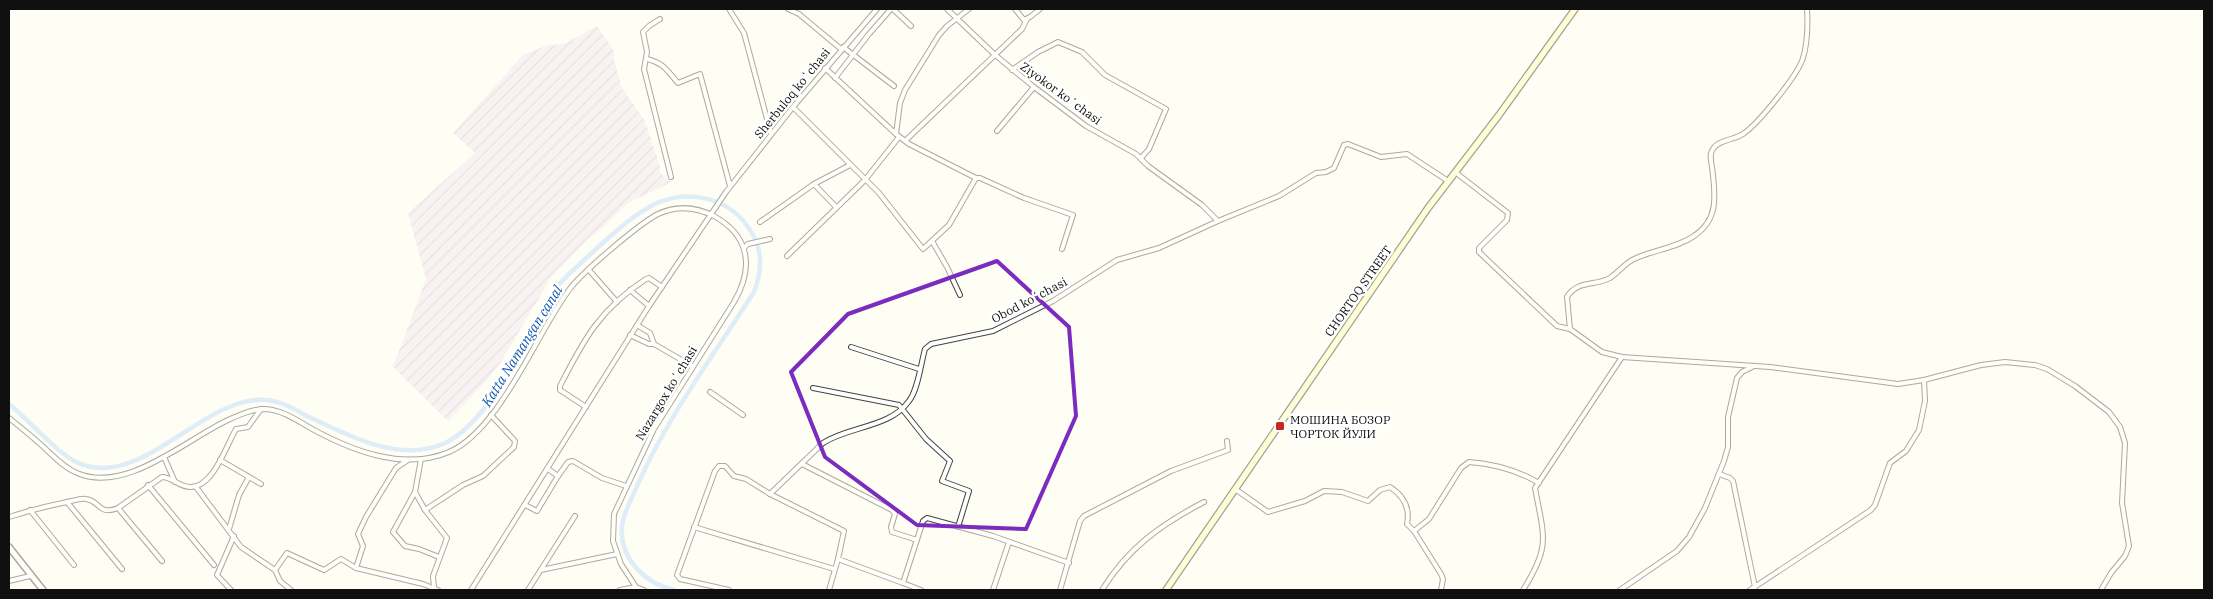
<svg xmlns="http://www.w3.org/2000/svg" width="2213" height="599" viewBox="0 0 2213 599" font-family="'IBM Plex Serif',serif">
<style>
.industrial{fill:url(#industrial-furrows)}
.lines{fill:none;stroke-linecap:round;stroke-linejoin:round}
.canal{stroke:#b5d9fa;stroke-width:4.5}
.minor-casing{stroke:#434343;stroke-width:6}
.tertiary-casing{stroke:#434343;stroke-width:8}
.secondary-casing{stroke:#323232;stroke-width:8}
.minor{stroke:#fff;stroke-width:4}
.tertiary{stroke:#fff;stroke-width:5}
.secondary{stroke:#fffeaf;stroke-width:5.5}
.marked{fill:none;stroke:#7b2cbf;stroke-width:4;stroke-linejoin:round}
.poi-dot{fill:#ca281e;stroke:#fff;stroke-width:2}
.labels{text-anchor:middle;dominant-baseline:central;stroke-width:5;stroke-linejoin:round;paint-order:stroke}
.street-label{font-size:12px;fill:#101010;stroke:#fff}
.poi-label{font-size:12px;fill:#101010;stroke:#fff;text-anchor:start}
.water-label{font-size:14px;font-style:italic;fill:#1058ac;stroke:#fff}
</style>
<defs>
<pattern id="industrial-furrows" width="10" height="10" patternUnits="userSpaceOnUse" patternTransform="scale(1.25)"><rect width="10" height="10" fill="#efe5ef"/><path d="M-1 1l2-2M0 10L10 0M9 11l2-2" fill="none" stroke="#ccc3cc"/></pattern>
</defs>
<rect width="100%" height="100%" fill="#fffef4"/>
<polygon class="industrial" points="597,26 614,51 614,60 622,88 645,121 660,167 660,173 672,182 628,203 599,231 585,242 552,276 501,362 487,380 448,421 393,367 426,279 408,213 475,153 453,133 523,55 545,46 566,43"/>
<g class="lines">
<path class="canal" d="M9,404C29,420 56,452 76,462C140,493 204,394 266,400C281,401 294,409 307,416C348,435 398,463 443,444C481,428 517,360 536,325C543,311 549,298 558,286C569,272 584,261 597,248C614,233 631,217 651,206C684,189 726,195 748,227C763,247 763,269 754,292C713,356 668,416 637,486C632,498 624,512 622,525C619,558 644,583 674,590"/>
<g class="minor-casing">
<g id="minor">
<polyline points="729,9 744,33 771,134"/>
<polyline points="788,9 799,14 841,49"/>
<polyline points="893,9 911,26"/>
<polyline points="947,9 994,54 1034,87 1086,126 1136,154 1148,166 1202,205 1218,221"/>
<polyline points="1015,9 1024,20 1030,17 1040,9"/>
<path d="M1807,9C1808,26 1808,41 1803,58C1798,75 1758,124 1743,134C1734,140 1718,140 1713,149C1709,154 1711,161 1712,167C1715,193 1720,219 1694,236C1677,248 1653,250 1634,259C1625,263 1619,272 1610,278C1596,286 1577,280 1567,297L1570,329L1602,352L1622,357L1770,367L1898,384L1924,380"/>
<polyline points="660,19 649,26 643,32 647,52 644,69 671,177"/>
<polyline points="843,47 894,86"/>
<path d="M647,59C666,64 667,71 678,83L700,74L730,186"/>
<polyline points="825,68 896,134 909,144 976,178 980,178 1024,198 1073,215 1062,249"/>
<polyline points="1012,70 1038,52 1058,42 1082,52 1105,75 1166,109 1149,149 1141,158"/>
<polyline points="835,78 869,34 891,9"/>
<polyline points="793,107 879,193 923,249 949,225 976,178"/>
<polyline points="997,131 1034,87"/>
<polyline points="896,134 900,103 905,90 939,35 947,26 969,9"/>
<polyline points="905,141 1022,29 1027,19"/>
<polyline points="1455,172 1508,213 1507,220 1479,248 1479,252 1557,326 1570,329"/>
<polyline points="814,184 836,207"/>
<polyline points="760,222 814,184 850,165"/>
<polyline points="932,241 947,267 960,295"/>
<polyline points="744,248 748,244 770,239"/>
<polyline points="787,256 865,180 899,137"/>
<polyline points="589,270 617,302"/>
<polyline points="630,290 649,306"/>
<polyline points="637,325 650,333 654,344 692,366"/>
<polyline points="630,335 649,344 654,344"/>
<polyline points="851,347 919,369"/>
<polyline points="813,388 899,405 926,439 950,461 942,481 969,491 958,527"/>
<polyline points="710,392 743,415"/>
<path d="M586,407L560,390V386C584,339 600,309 646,279L649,278L662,287"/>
<path d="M9,418C19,426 29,434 39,443C51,453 62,467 77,473C126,494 185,440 228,420C239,415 252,409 265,409C283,410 298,421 314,430C353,451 404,471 449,452C500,430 536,334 569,290C582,272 639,224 658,214C677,205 696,207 714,216C750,236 754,268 734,302L654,429L614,514L613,541L621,564L636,587L644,590"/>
<polyline points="164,457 175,482"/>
<polyline points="421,459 415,492 425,510 447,538 433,576 434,588"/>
<polyline points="220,460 261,484"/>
<polyline points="802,464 892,510 895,514 891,527 892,532 917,540"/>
<polyline points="548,469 558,476 568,462 573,461 602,478 626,486"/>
<polyline points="1719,474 1730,478 1733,481 1755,587"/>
<polyline points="148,485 214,565"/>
<polyline points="196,487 241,547 275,570 280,581 291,590"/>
<path d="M1235,489L1268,512L1305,501L1324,491L1342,492L1368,501L1380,490L1390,487C1404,496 1410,509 1407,524L1414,531L1429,519L1461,468L1469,462C1495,464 1517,470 1539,483"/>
<polyline points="415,492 393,532 405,546 419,549 439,557"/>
<polyline points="67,502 122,569"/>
<polyline points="525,505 537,511 558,476"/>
<polyline points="118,508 162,561"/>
<polyline points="30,510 74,565"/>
<polyline points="425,510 463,485 483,476 514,447 515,441 491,415"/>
<path d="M9,517C28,511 47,506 67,502C73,501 80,498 86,499C101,501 98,516 118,508L162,477C172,477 179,487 190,487C213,488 226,446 236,429L248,427L261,409"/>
<polyline points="694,527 834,569"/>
<polyline points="229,529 239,495 249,477"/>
<polyline points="1414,531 1441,574 1443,579 1441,590"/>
<path d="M1069,563L993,536L927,518L923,521L903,583L838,559L844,531L770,494L823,443C849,426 890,428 909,401C918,390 921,363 925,349L931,344L993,331L1053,301L1117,260L1159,248L1218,221L1279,196L1316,173L1326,172L1334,168L1344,145L1348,144L1381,157L1407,154L1448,181"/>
<polyline points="356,568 363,546 358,534 366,517 396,468 408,460"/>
<polyline points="275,570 287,553 324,570 341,559 356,568 423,584 438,590"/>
<polyline points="541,570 617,554"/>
<polyline points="9,581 30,576"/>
<polyline points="903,583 921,590"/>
<polyline points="231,590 217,575 234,536"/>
<polyline points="471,590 649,306 726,192 793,107 877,9"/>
<polyline points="528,590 575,516"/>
<polyline points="620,590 636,587"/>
<polyline points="729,590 680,579 677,575 715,471 719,466 725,466 734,476 746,479 770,494"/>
<polyline points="829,590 838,559"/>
<polyline points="993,590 1009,542"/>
<polyline points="1060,590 1080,521 1084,516 1171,471 1228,450 1227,441"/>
<path d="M1102,590C1128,548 1160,525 1204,502"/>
<path d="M1523,590C1551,546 1544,537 1535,488L1622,357"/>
<polyline points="1620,590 1677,551 1689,537 1705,508 1724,461 1728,447 1728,417 1737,378 1742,372 1754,366"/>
<polyline points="1750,590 1871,510 1875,505 1890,463 1906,451 1919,430 1925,401 1924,380 1981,365 2005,362 2035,365 2047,369 2075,386 2109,412 2120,427 2125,443 2122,503 2129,546 2125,556 2111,573 2101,590"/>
</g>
</g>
<g class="tertiary-casing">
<polyline id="tertiary" points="9,547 43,590"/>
</g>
<g class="secondary-casing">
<polyline id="secondary" points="1166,590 1428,208 1499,115 1575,9"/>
</g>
<use href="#minor" class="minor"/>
<use href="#tertiary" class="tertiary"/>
<use href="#secondary" class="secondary"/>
</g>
<path d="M0 0H2213V599H0ZM997,261L1069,327L1076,416L1026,529L917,525L825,457L791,372L848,314Z" fill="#fffef4" fill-opacity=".55" fill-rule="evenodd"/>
<path class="marked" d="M997,261L1069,327L1076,416L1026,529L917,525L825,457L791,372L848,314Z"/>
<rect class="poi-dot" x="1275" y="421" width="10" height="10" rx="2.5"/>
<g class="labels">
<g class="street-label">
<text transform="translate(792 93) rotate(-51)">Sherbuloq koʻchasi</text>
<text transform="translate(1061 93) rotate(36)">Ziyokor koʻchasi</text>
<text transform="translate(1358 291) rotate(-55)">CHORTOQ STREET</text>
<text transform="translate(1029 300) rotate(-28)">Obod koʻchasi</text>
<text transform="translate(666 393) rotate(-59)">Nazargox koʻchasi</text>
</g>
<g class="poi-label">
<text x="1290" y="419">МОШИНА БОЗОР<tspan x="1290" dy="14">ЧОРТОК ЙУЛИ</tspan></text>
</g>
<g class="water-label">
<text transform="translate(522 346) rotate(-58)">Katta Namangan canal</text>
</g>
</g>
<rect width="2213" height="599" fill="none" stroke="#101010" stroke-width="20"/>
</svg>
